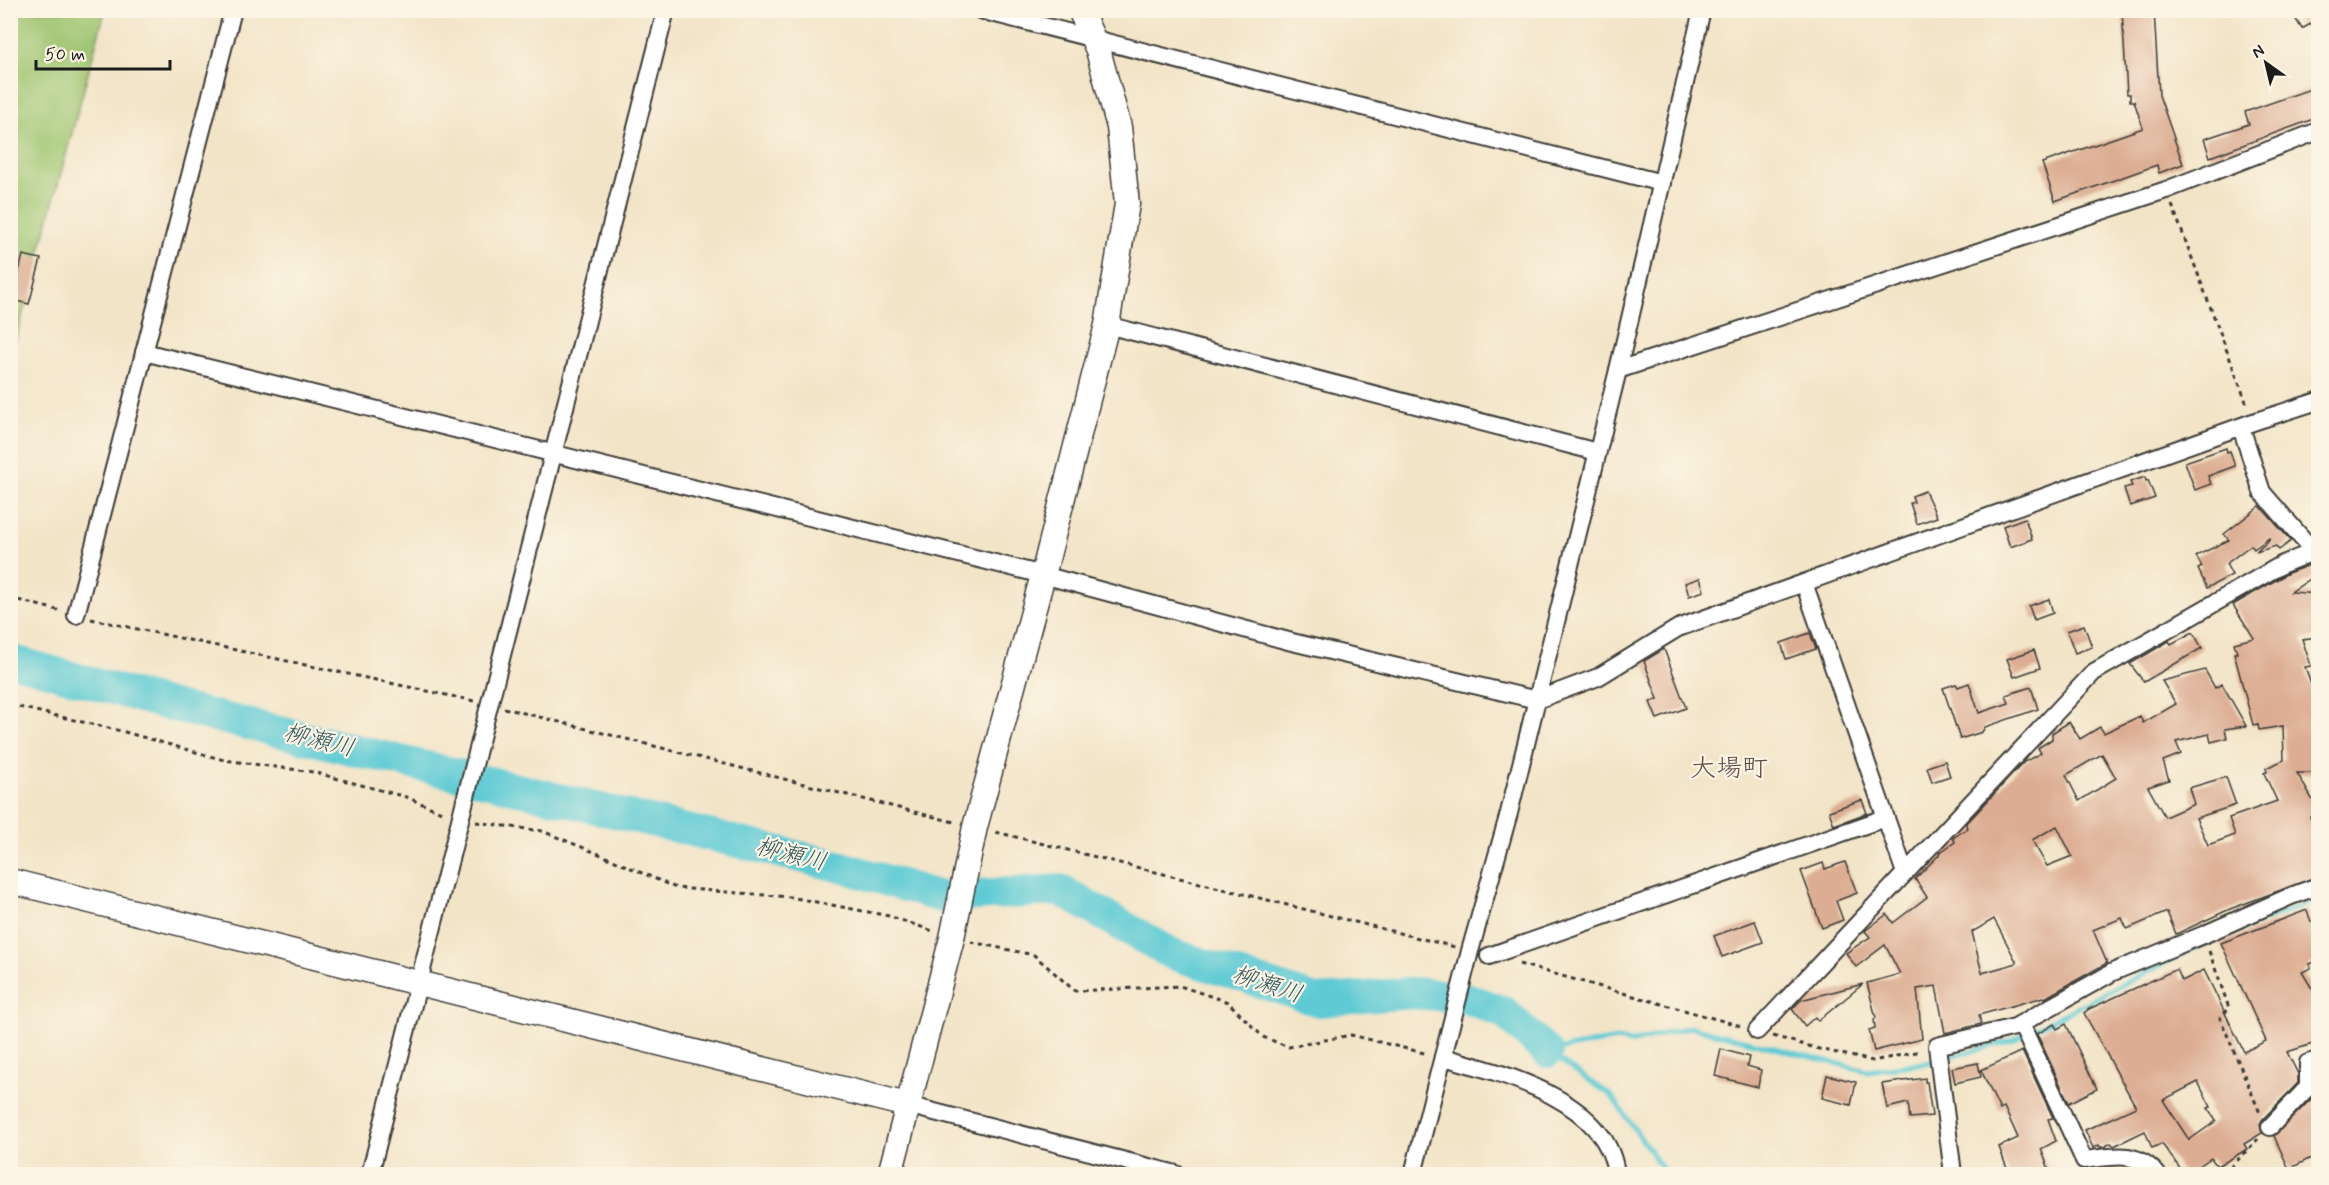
<svg xmlns="http://www.w3.org/2000/svg" width="2329" height="1185" viewBox="0 0 2329 1185" font-family="Mynerve,'Klee One',sans-serif">
<style>
.green{fill:#9ec570;stroke:#5d7046;stroke-width:1.5}
.lines{fill:none;stroke-linecap:round;stroke-linejoin:round}
.stream{stroke:#5dcad4;stroke-width:5}
.river{stroke:#5dcad4;stroke-width:32}
.building{fill:#dcad93;fill-rule:evenodd}
.street-casing{stroke:#3c3a36;stroke-width:20}
.secondary-casing{stroke:#3c3a36;stroke-width:27}
.path{stroke:#3c3a36;stroke-width:3;stroke-dasharray:4.5 4.5;stroke-linecap:butt}
.street{stroke:#fff;stroke-width:16}
.secondary{stroke:#fff;stroke-width:24}
.labels{text-anchor:middle;dominant-baseline:central;stroke-width:4.5;stroke-linejoin:round;paint-order:stroke}
.water-label{font-size:24px;font-style:italic;fill:#33595c;stroke:#fcf5e5}
.quarter-label{font-size:26px;fill:#5f4f46;stroke:#fcf5e5}
</style>
<rect width="100%" height="100%" fill="#fcf5e5"/>
<filter id="ink" filterUnits="userSpaceOnUse"><feTurbulence type="fractalNoise" baseFrequency=".0167" numOctaves="2"/><feDisplacementMap in="SourceGraphic" scale="12" xChannelSelector="R" yChannelSelector="G"/><feConvolveMatrix kernelMatrix="1 2 1 2 8 2 1 2 1" color-interpolation-filters="sRGB"/></filter>
<filter id="wash" filterUnits="userSpaceOnUse"><feTurbulence type="fractalNoise" baseFrequency=".008" numOctaves="4" result="noise"/><feDisplacementMap in="SourceGraphic" scale="24" xChannelSelector="R" yChannelSelector="G"/><feGaussianBlur stdDeviation="1.35" result="paint"/><feColorMatrix in="noise" values="0 0 0 0 0 0 0 0 0 0 0 0 0 0 0 0 0 1.4 0 .05"/><feComposite in="paint" operator="in"/></filter>
<g filter="url(#wash)">
<rect width="100%" height="100%" fill="#f2e4c7"/>
<polygon class="green" points="11,11 105,11 11,357"/>
<g class="lines">
<g class="stream">
<polyline points="1547,1052 1617,1039 1630,1043 1690,1027 1867,1071 1931,1062 2013,1040 2192,949 2318,899"/>
<polyline points="1547,1052 1611,1095 1666,1174"/>
</g>
<polyline class="river" points="10,660 176,707 842,867 941,897 1060,890 1172,954 1319,1001 1411,993 1463,997 1504,1012 1547,1052"/>
</g>
<g id="blocks">
<g class="building">
<polygon points="2122,10 2154,10 2159,95 2183,164 2159,173 2157,165 2055,201 2042,163 2143,128 2134,101 2130,101 2130,94 2127,94"/>
<polygon points="2290,10 2319,10 2319,19 2302,29"/>
<polygon points="2319,86 2319,117 2210,157 2204,139 2249,124 2245,112"/>
<polygon points="23,255 41,259 29,304 12,300"/>
<polygon points="2226,448 2227,452 2230,451 2235,466 2208,476 2211,484 2195,490 2185,462"/>
<polygon points="2145,477 2146,481 2148,480 2155,498 2130,506 2124,488 2132,486 2130,482"/>
<polygon points="1925,491 1937,517 1917,524 1910,503 1914,502 1912,496"/>
<polygon points="2260,506 2291,541 2279,550 2276,546 2256,552 2270,539 2269,538 2254,549 2251,545 2226,564 2232,575 2207,588 2198,569 2202,567 2196,556 2229,540 2224,534"/>
<polygon points="2025,518 2032,539 2010,547 2003,526"/>
<path d="M2310,565L2316,575L2291,592L2319,594V637L2302,639L2311,666L2305,667L2317,702L2319,773H2297L2319,811L2310,817L2319,845V876L2230,909L2176,934L2167,912L2127,929L2122,918L2093,930L2107,963L2045,998L2044,997L1979,1015L1981,1024L1945,1033L1936,986L1917,989L1922,1039L1874,1051L1869,1030L1875,1028L1874,1019L1876,1018L1867,983L1900,974L1885,945L1856,967L1846,953L1870,937L1865,931L1887,914L1893,923L1927,897L1915,879L1939,855V853L1955,842L1953,838L1968,828L1966,824L2024,762L2041,753L2038,748L2052,739V733L2069,722L2080,739L2100,727L2104,733L2140,716L2143,723L2176,704L2162,681L2205,670L2215,688L2222,684L2246,726L2225,729L2227,738L2211,742L2209,734L2176,742L2181,754L2163,761L2169,780L2148,787L2165,817L2194,804L2189,788L2226,777L2236,805L2196,818L2208,845L2235,835L2229,818L2277,801L2264,773L2267,772L2266,768L2284,760L2283,726L2259,730L2258,724L2253,725L2234,653H2237L2234,643L2254,638L2233,605L2288,573ZM2102,754L2116,778L2079,801L2066,775ZM2057,826L2072,856L2047,866L2032,840ZM1994,919L2017,963L1982,973L1972,932Z"/>
<polygon points="1700,578 1704,591 1689,596 1685,583"/>
<polygon points="2049,599 2053,613 2034,620 2029,606"/>
<polygon points="2084,625 2092,647 2075,653 2067,631"/>
<polygon points="2193,632 2202,648 2144,682 2130,664 2169,641 2171,644"/>
<polygon points="1810,633 1816,649 1786,659 1781,643"/>
<polygon points="1664,649 1686,708 1657,719 1650,702 1658,699 1644,661"/>
<polygon points="2034,650 2040,668 2014,677 2007,659"/>
<polygon points="1969,683 1979,713 2009,703 2006,695 2031,687 2038,709 1985,727 1982,732 1960,739 1943,688 1956,684 1958,687"/>
<polygon points="1945,761 1950,776 1932,782 1927,767"/>
<polygon points="1862,800 1867,813 1834,825 1829,811"/>
<polygon points="1845,862 1857,893 1836,901 1843,920 1822,928 1801,871 1823,863 1825,869"/>
<path d="M2307,910L2311,922L2319,919V961L2309,964L2311,968L2302,972L2319,1000V1042L2287,1052L2298,1074V1083L2262,1120L2260,1125L2262,1133L2244,1144L2247,1149L2229,1160L2217,1166L2211,1158L2187,1174H2184L2162,1144L2152,1148L2145,1131L2114,1146L2111,1143L2104,1147H2100L2099,1145L2093,1148L2085,1130L2136,1107L2084,1013L2089,1009L2177,969L2182,981L2204,970L2244,1052L2266,1041L2221,943ZM2198,1082L2211,1107L2208,1108L2216,1121L2189,1140L2163,1100Z"/>
<polygon points="1755,921 1763,942 1722,957 1714,936"/>
<polygon points="1863,984 1818,1021 1815,1017 1805,1026 1792,1009 1801,1000"/>
<polygon points="2054,1024 2057,1029 2066,1024 2097,1089 2069,1103 2037,1034"/>
<polygon points="1721,1049 1749,1057 1747,1066 1761,1070 1758,1087 1715,1076"/>
<polygon points="2022,1051 2053,1118 2048,1119 2056,1141 2041,1149 2051,1174 2009,1174 1999,1147 2018,1138 2004,1107 2000,1110 1981,1070"/>
<polygon points="1978,1063 1981,1077 1955,1083 1952,1068"/>
<polygon points="1827,1075 1856,1082 1851,1105 1822,1098"/>
<polygon points="1925,1078 1925,1082 1927,1082 1932,1116 1910,1118 1908,1103 1887,1108 1882,1084"/>
<polygon points="2319,1087 2319,1154 2289,1169 2274,1136 2316,1094"/>
</g>
</g>
</g>
<g filter="url(#ink)">
<use href="#blocks" fill-opacity="0" stroke="#3c3a36" stroke-width="1.5"/>
<g class="lines">
<g class="street-casing">
<g id="street">
<polyline points="980,10 1662,183"/>
<polyline points="1107,325 1597,452"/>
<polyline points="144,352 1043,575 1292,642 1537,700 1598,677 1678,628 2253,422 2318,401"/>
<polyline points="1618,370 2166,190 2318,131"/>
<polyline points="2241,427 2262,492 2314,552"/>
<polyline points="1804,583 1905,873"/>
<polyline points="76,615 233,10"/>
<polyline points="1489,956 1885,818"/>
<path d="M2021,1024L2084,1160C2113,1157 2135,1149 2157,1174"/>
<polyline points="1757,1031 2094,672 2283,564 2318,550"/>
<path d="M1443,1057C1502,1073 1608,1100 1616,1174"/>
<polyline points="907,1105 1176,1174"/>
<polyline points="2270,1127 2308,1087 2308,1063 2318,1060"/>
<polyline points="370,1174 666,10"/>
<polyline points="1413,1174 1470,951 1509,813 1618,370 1702,10"/>
<polyline points="1953,1174 1937,1046 2015,1027 2113,972 2203,935 2291,896 2318,886"/>
</g>
</g>
<g class="secondary-casing">
<g id="secondary">
<polyline points="10,881 907,1105"/>
<polyline points="890,1174 952,938 975,827 1043,575 1107,325 1127,204 1119,127 1098,50 1080,10"/>
</g>
</g>
<g class="path">
<polyline points="2172,205 2248,407"/>
<polyline points="10,598 61,611"/>
<polyline points="91,619 474,701"/>
<polyline points="10,705 121,731 224,760 313,772 406,797 444,813"/>
<polyline points="504,708 954,822"/>
<polyline points="476,822 542,831 604,856 676,888 790,897 889,916 933,931"/>
<polyline points="996,832 1455,947"/>
<polyline points="971,942 1034,955 1075,991 1180,986 1228,1002 1263,1037 1289,1047 1351,1035 1428,1054"/>
<polyline points="2209,951 2229,1008 2220,1018 2260,1113"/>
<polyline points="1519,964 1741,1026"/>
<polyline points="1773,1036 1819,1049 1873,1061 1921,1051"/>
<polyline points="2224,1174 2258,1139"/>
</g>
<use href="#street" class="street"/>
<use href="#secondary" class="secondary"/>
</g>
</g>
<g class="labels">
<g class="water-label">
<text transform="translate(319 741) rotate(14)">柳瀬川</text>
<text transform="translate(791 855) rotate(14)">柳瀬川</text>
<text transform="translate(1267 985) rotate(18)">柳瀬川</text>
</g>
<g class="quarter-label">
<text x="1729" y="769">大場町</text>
</g>
</g>
<rect width="2329" height="1185" fill="none" stroke="#fcf5e5" stroke-width="36"/>
<g transform="translate(2266 63) rotate(326)" stroke="#fcf5e5" stroke-width="4.5" paint-order="stroke">
<path d="M0-4.5L10 22L0 15L-10 22Z" fill="#1c1c1c"/>
<text y="-9" font-size="16" font-weight="bold" text-anchor="middle" fill="#1c1c1c">N</text>
</g>
<path d="M36 60v9h134v-9" fill="none" stroke="#1c1c1c" stroke-width="3"/>
<text x="45" y="60" font-size="18" fill="#1c1c1c" stroke="#fcf5e5" stroke-width="4.5" paint-order="stroke">50 m</text>
</svg>
